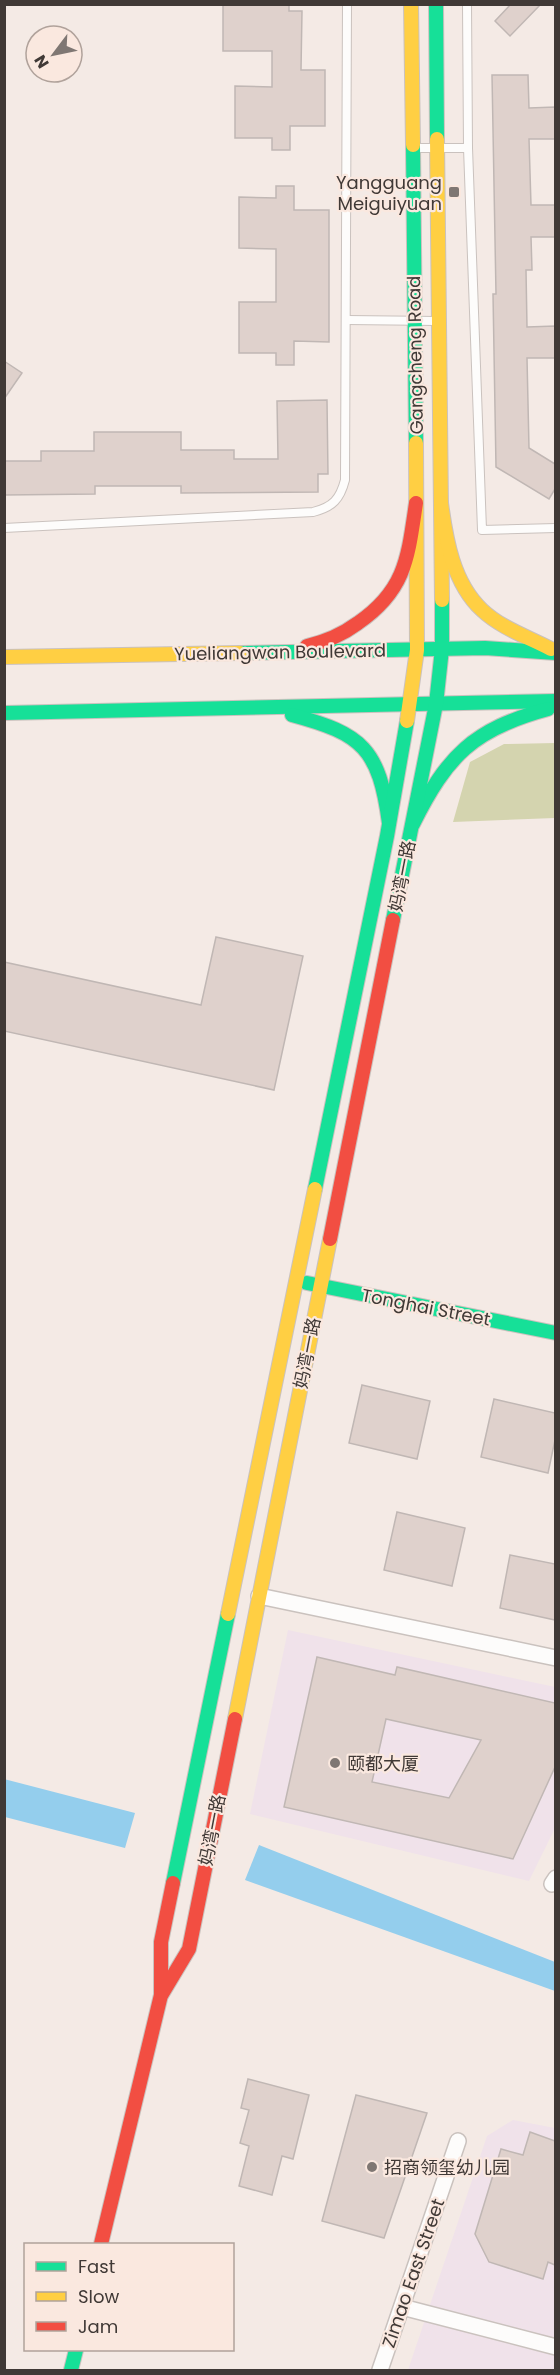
<svg xmlns="http://www.w3.org/2000/svg" width="560" height="2375" viewBox="0 0 560 2375" font-family="Poppins,'Noto Sans SC',sans-serif">
<style>
.commercial{fill:#f0e2ea}
.green{fill:#d4d4af}
.water{fill:#94ceed}
.building{fill:#dfd1cc;stroke:#c0b7b4;stroke-width:1.5;fill-rule:evenodd}
.lines{fill:none;stroke-linecap:round;stroke-linejoin:round}
.lane-casing{stroke:#cac2be;stroke-width:10}
.street-casing{stroke:#cac2be;stroke-width:18}
.fast-casing{stroke:#cac2be;stroke-width:16}
.slow-casing{stroke:#cac2be;stroke-width:16}
.jam-casing{stroke:#cac2be;stroke-width:16}
.lane{stroke:#fdfcfb;stroke-width:8}
.street{stroke:#fdfcfb;stroke-width:15}
.fast{stroke:#16e098;stroke-width:14}
.slow{stroke:#ffcf43;stroke-width:14}
.jam{stroke:#f24e42;stroke-width:14}
.poi-dot{fill:#7f7773;stroke:#fae8df;stroke-width:2}
.labels{text-anchor:middle;dominant-baseline:central;stroke-width:4.5;stroke-linejoin:round;paint-order:stroke}
.poi-label{font-size:18px;fill:#403936;stroke:#fae8df;text-anchor:start}
.street-label{font-size:18px;fill:#403936;stroke:#fae8df}
</style>
<rect width="100%" height="100%" fill="#f4eae5"/>
<g class="commercial">
<polygon points="288,1630 555,1687 555,1828 529,1881 250,1814"/>
<polygon points="513,2120 555,2128 555,2370 408,2370 487,2136"/>
</g>
<polygon class="green" points="555,743 555,818 453,822 470,762 504,744"/>
<g class="water">
<polygon points="4,1779 135,1813 125,1848 5,1817"/>
<polygon points="259,1845 555,1962 555,1991 245,1880"/>
</g>
<g class="building">
<polygon points="223,4 289,4 289,11 302,11 301,70 325,70 325,126 290,126 290,150 272,150 272,138 235,138 235,86 272,87 272,51 223,51"/>
<polygon points="511,4 541,4 510,36 495,21"/>
<polygon points="492,75 528,75 529,108 555,107 555,139 529,139 531,205 555,205 555,237 531,237 532,270 526,270 527,327 555,326 555,358 527,358 529,448 555,464 555,489 549,499 496,467 493,294 496,294"/>
<polygon points="276,186 294,186 294,210 329,210 329,342 294,341 294,365 276,365 276,353 239,353 239,302 276,302 276,249 239,248 239,197 276,198"/>
<polygon points="4,361 22,373 4,399"/>
<polygon points="327,400 328,474 318,474 318,492 181,493 181,486 95,486 95,494 4,495 4,461 41,461 41,451 94,451 94,432 181,432 181,450 234,450 234,459 278,459 277,401"/>
<polygon points="216,937 303,956 274,1090 4,1031 4,962 201,1005"/>
<polygon points="362,1385 430,1401 417,1459 349,1443"/>
<polygon points="494,1399 555,1413 555,1440 548,1473 481,1457"/>
<polygon points="397,1512 465,1528 452,1586 384,1570"/>
<polygon points="510,1555 555,1564 555,1620 500,1608"/>
<path d="M317,1657L395,1675L397,1667L555,1703V1767L513,1859L284,1807ZM386,1719L481,1740L449,1798L372,1782Z"/>
<polygon points="248,2079 309,2095 293,2159 282,2156 272,2195 239,2186 249,2146 240,2143 249,2110 241,2108"/>
<polygon points="356,2095 427,2113 384,2238 322,2221"/>
<polygon points="530,2132 555,2141 555,2265 548,2262 543,2279 489,2262 475,2234 501,2149 523,2155"/>
</g>
<g class="lines">
<g class="lane-casing">
<g id="lane">
<polyline points="467,4 468,148 482,530 556,528"/>
<polyline points="415,148 468,148"/>
<polyline points="347,320 437,321"/>
<path d="M4,528L313,512C333,507 340,499 345,480L347,4"/>
</g>
</g>
<g class="street-casing">
<g id="street">
<polyline points="259,1596 556,1658"/>
<polyline points="552,1884 556,1878"/>
<polyline points="402,2307 556,2347"/>
<polyline points="380,2370 458,2141"/>
</g>
</g>
<g class="fast-casing">
<g id="fast">
<polyline points="436,4 437,139"/>
<polyline points="413,145 416,443"/>
<polyline points="240,653 485,648 556,653"/>
<polyline points="4,713 556,701"/>
<path d="M292,715C363,734 379,749 389,823"/>
<path d="M413,824C447,756 473,729 548,709"/>
<polyline points="393,920 436,704 442,649 442,600"/>
<polyline points="315,1189 387,836 407,721"/>
<polyline points="307,1283 556,1333"/>
<polyline points="173,1883 228,1614"/>
<polyline points="71,2370 76,2350"/>
</g>
</g>
<g class="slow-casing">
<g id="slow">
<polyline points="411,4 413,145"/>
<polyline points="437,139 442,600"/>
<path d="M441,503C446,540 453,583 482,610C501,628 528,637 551,649"/>
<polyline points="4,657 240,653"/>
<polyline points="407,721 417,650 416,443"/>
<polyline points="228,1614 315,1189"/>
<polyline points="235,1719 330,1239"/>
</g>
</g>
<g class="jam-casing">
<g id="jam">
<path d="M307,646C325,642 343,634 358,623C406,590 408,557 416,503"/>
<polyline points="330,1239 393,920"/>
<polyline points="162,1994 189,1949 235,1719"/>
<polyline points="101,2244 161,1995 161,1942 173,1883"/>
</g>
</g>
<use href="#lane" class="lane"/>
<use href="#street" class="street"/>
<use href="#fast" class="fast"/>
<use href="#slow" class="slow"/>
<use href="#jam" class="jam"/>
</g>
<g class="poi-dot">
<rect x="448" y="186" width="12" height="12" rx="3"/>
<circle cx="335" cy="1763" r="6"/>
<circle cx="372" cy="2167" r="6"/>
</g>
<g class="labels">
<g class="poi-label">
<text x="442" y="182" text-anchor="end">Yangguang<tspan x="442" dy="21">Meiguiyuan</tspan></text>
<text x="347" y="1763">颐都大厦</text>
<text x="384" y="2167">招商领玺幼儿园</text>
</g>
<g class="street-label">
<text transform="translate(415 355) rotate(-91)">Gangcheng Road</text>
<text transform="translate(280 652) rotate(-1)">Yueliangwan Boulevard</text>
<text transform="translate(402 876) rotate(-79)">妈湾一路</text>
<text transform="translate(426 1307) rotate(11)">Tonghai Street</text>
<text transform="translate(307 1353) rotate(-79)">妈湾一路</text>
<text transform="translate(212 1830) rotate(-79)">妈湾一路</text>
<text transform="translate(413 2273) rotate(-71)">Zimao East Street</text>
</g>
</g>
<rect width="560" height="2375" fill="none" stroke="#403936" stroke-width="12"/>
<rect x="24" y="2243" width="210" height="108" fill="#fae8df" stroke="#b0a29b" stroke-width="1.5"/>
<rect x="36" y="2262" width="30" height="9" fill="#16e098" stroke="#b0a29b" stroke-width="1.5"/>
<text x="78" y="2273" font-size="18" fill="#403936">Fast</text>
<rect x="36" y="2292" width="30" height="9" fill="#ffcf43" stroke="#b0a29b" stroke-width="1.5"/>
<text x="78" y="2303" font-size="18" fill="#403936">Slow</text>
<rect x="36" y="2322" width="30" height="9" fill="#f24e42" stroke="#b0a29b" stroke-width="1.5"/>
<text x="78" y="2333" font-size="18" fill="#403936">Jam</text>
<g transform="translate(54 54) rotate(238)"><circle r="28" fill="#fae8df" stroke="#b0a29b" stroke-width="1.5"/>
<path d="M0-4.5L10 22L0 15L-10 22Z" fill="#7f7773"/>
<text y="-9" font-size="16" font-weight="bold" text-anchor="middle" fill="#403936">N</text>
</g>
</svg>
